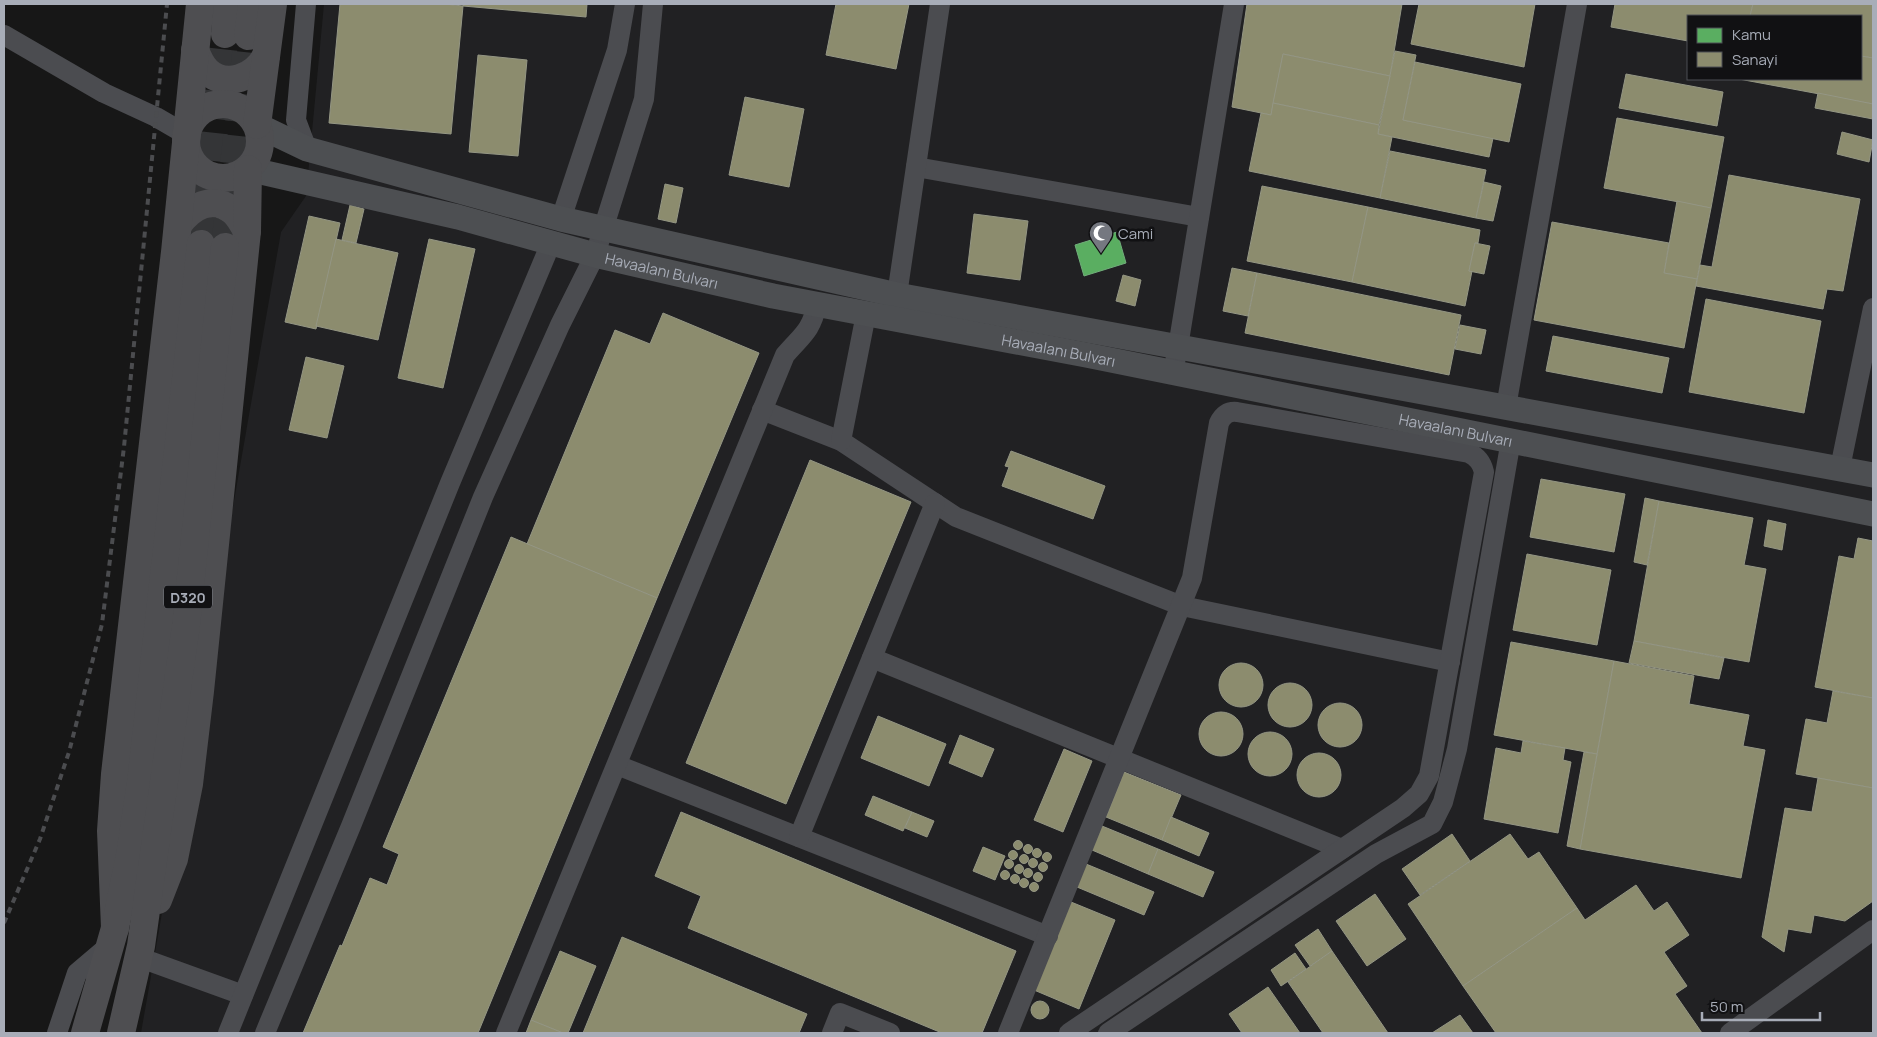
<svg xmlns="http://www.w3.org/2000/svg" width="1877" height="1037" viewBox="0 0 1877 1037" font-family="Manrope,sans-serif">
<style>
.built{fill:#212123;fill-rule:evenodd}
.public{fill:#5aae61;stroke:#71ae7b}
.industry{fill:#8c8c6e;stroke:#949684}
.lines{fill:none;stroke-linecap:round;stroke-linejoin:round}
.highway-tunnel{stroke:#343537;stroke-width:28;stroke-dasharray:28 14;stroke-linecap:butt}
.minor{stroke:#4b4c50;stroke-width:20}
.major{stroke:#4d4f52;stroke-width:25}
.highway{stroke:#4e4e51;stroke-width:28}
.rail{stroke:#4b4c4f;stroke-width:4;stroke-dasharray:6 5;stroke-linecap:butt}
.labels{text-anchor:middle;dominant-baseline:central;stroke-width:5;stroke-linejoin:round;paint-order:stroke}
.shield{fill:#111113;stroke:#7b7e86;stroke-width:1}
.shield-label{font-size:14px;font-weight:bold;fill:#a8adb8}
.poi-label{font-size:15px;fill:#a8adb8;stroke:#111113;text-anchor:start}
.street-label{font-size:15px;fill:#a8adb8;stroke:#111113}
</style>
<rect width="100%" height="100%" fill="#171717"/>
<path class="built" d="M324,4H1873V1033H141L281,232L306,196ZM1688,16H1861V79H1688Z"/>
<polygon class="public" points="1117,232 1126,263 1084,276 1075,245"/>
<g class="industry">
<polygon points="340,4 444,4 463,6 451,134 329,123"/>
<polygon points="463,4 587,4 586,17 463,6"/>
<polygon points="836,4 909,4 896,69 826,55"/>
<polygon points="1247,4 1402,4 1390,76 1283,54 1271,115 1232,107"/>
<polygon points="1419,4 1535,4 1524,67 1411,44"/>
<polygon points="1615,4 1753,4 1750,16 1688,16 1688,41 1611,27"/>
<polygon points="1753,4 1873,4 1873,58 1861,56 1861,16 1750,16"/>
<polygon points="1395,51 1416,55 1403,120 1493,138 1489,157 1378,134"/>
<polygon points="1283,54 1390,76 1379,125 1273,103"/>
<polygon points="478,55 527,60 518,156 469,152"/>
<polygon points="1861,56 1873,58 1873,104 1739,79 1861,79"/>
<polygon points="1415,62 1521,84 1509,142 1403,120"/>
<polygon points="1626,74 1723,92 1717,126 1619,108"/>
<polygon points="1818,93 1873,104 1873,119 1815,108"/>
<polygon points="745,97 804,109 789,187 729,175"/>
<polygon points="1273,103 1379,125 1378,134 1392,137 1380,198 1249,171 1261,113 1271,115"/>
<polygon points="1617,118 1724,137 1711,208 1604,188"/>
<polygon points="1842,132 1873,140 1869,162 1837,154"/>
<polygon points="1390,151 1486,170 1476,218 1380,198"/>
<polygon points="1729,175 1860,199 1843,291 1827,289 1823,309 1696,286 1700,265 1712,267"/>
<polygon points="1484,182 1501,186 1493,221 1476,218"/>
<polygon points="665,184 683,188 676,223 658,219"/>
<polygon points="1262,186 1368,207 1352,282 1247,261"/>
<polygon points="1677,201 1711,208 1697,279 1664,273"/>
<polygon points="350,205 364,209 356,243 342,240"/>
<polygon points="1368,207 1480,230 1478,243 1475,243 1469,271 1472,271 1465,306 1352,282"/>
<polygon points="974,214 1028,221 1020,280 967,273"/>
<polygon points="309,216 340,223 316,329 285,322"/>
<polygon points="1552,222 1669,243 1664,273 1697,279 1684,348 1534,320"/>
<polygon points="336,239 398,253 378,340 316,326"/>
<polygon points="429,239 475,249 443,388 398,378"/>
<polygon points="1475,243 1490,246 1484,274 1469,271"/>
<polygon points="1232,268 1257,273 1248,316 1223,311"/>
<polygon points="1257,273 1461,315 1449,375 1245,333"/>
<polygon points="1123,275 1141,280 1135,306 1116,301"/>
<polygon points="1706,299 1821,321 1804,413 1689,392"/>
<polygon points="663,313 759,353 657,598 527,544 615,330 650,344"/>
<polygon points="1460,325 1486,330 1481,354 1455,349"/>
<polygon points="1553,336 1669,358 1662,393 1546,371"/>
<polygon points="306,357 344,366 327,438 289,430"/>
<polygon points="1011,451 1105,486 1093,519 1002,486 1009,467 1005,466"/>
<polygon points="810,460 911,502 786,804 686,763"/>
<polygon points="1541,479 1625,494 1614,552 1530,537"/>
<polygon points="1645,498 1659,501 1647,565 1634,562"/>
<polygon points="1659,501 1753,518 1744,565 1766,569 1749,662 1634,641"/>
<polygon points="1768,520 1786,524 1782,550 1764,546"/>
<polygon points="511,537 657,598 478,1033 303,1033 340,945 342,946 370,878 387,885 399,854 383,847"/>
<polygon points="1858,538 1873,541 1873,698 1815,687 1839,556 1854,559"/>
<polygon points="1527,554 1611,570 1597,645 1513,630"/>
<polygon points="1634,641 1724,658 1719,679 1629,663"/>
<polygon points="1511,642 1614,661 1597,754 1494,735"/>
<polygon points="1614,661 1694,676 1689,704 1749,715 1743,746 1765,750 1741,878 1580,849"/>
<circle cx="1241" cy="685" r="22"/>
<circle cx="1290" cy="705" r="22"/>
<polygon points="1833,691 1873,698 1873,788 1796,774 1806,719 1827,723"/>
<circle cx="1340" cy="725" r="22"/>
<circle cx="1221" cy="734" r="22"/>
<polygon points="878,716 946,744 929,786 861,758"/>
<circle cx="1270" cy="754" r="22"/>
<polygon points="960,735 994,749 982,777 949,763"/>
<polygon points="1523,741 1565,748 1563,760 1571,762 1558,833 1484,819 1496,748 1521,753"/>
<polygon points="1064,749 1092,761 1063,832 1034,820"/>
<polygon points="1584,752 1597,754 1580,849 1567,846"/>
<circle cx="1319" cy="775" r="22"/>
<polygon points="1124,772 1181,795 1162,840 1106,817"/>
<polygon points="1818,778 1873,788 1873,901 1845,921 1814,915 1811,933 1788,929 1784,952 1762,937 1785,808 1812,812"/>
<polygon points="873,796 912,812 903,831 865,815"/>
<polygon points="681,812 1016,951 982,1033 942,1033 688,928 701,896 655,876"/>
<polygon points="912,812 934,821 927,837 905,828"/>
<polygon points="1171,817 1209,833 1199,856 1162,840"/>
<polygon points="1102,826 1158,849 1148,874 1092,850"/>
<polygon points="1452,834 1470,861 1420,895 1402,869"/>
<polygon points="1510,834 1528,859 1539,852 1577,908 1463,986 1408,904"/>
<circle cx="1018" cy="845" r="4.5"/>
<circle cx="1028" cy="849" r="4.5"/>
<polygon points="983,847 1005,856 995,880 973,871"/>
<circle cx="1037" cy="853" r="4.5"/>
<polygon points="1158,849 1214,872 1203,897 1148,874"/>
<circle cx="1013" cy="855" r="4.5"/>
<circle cx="1047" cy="857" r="4.5"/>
<circle cx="1024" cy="859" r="4.5"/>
<circle cx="1033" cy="863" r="4.5"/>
<circle cx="1009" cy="864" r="4.5"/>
<circle cx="1043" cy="867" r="4.5"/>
<polygon points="1086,864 1154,892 1144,915 1077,887"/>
<circle cx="1019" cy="869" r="4.5"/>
<circle cx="1028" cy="873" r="4.5"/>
<circle cx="1005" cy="875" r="4.5"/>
<circle cx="1038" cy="877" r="4.5"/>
<circle cx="1015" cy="879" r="4.5"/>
<circle cx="1024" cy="883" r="4.5"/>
<circle cx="1034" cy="887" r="4.5"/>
<polygon points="1636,885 1654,911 1667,902 1689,935 1664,952 1687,986 1675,994 1702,1033 1496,1033 1463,986 1577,908 1585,920"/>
<polygon points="1375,894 1406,939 1367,966 1336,921"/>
<polygon points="1071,902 1115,920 1079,1009 1034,990"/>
<polygon points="1318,929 1332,951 1310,966 1295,945"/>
<polygon points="622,937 807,1014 799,1033 583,1033"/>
<polygon points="560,951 596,966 568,1033 563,1033 531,1020"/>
<polygon points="1332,951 1388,1033 1323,1033 1288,982"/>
<polygon points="1295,953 1306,969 1281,986 1271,970"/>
<polygon points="1268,987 1300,1033 1242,1033 1229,1014"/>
<circle cx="1040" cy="1010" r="9"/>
<polygon points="1460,1015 1473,1033 1432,1033"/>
<polygon points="531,1020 563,1033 526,1033"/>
</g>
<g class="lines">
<g class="highway-tunnel">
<polyline points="201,244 225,34"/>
<polyline points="225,247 248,36"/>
</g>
<g class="minor">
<polyline points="306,4 296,120 307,149"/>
<polyline points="4,35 104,93 156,117 187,135"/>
<polyline points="916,167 1199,217"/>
<polyline points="561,219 617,50 625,4"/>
<polyline points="894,308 897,295 940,4"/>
<polyline points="1173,372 1178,347 1234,4"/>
<polyline points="1506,407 1577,4"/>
<polyline points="762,410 841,441 956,517 1182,606 1450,662"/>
<polyline points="841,441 866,314"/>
<polyline points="1840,468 1873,308"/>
<polyline points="872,658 1342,849"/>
<polyline points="617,765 1048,936"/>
<polyline points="799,837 935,503"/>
<polyline points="138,957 243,995"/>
<polyline points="57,1033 77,973 110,945"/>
<polyline points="228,1033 450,483 551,243"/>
<polyline points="265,1033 351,826 483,497 560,325 595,255 644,99 653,4"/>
<path d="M506,1033L785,355C802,335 811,332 817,304"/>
<polyline points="832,1033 840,1013 890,1033"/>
<path d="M1008,1033L1192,578L1219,423C1223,415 1228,411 1237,412L1469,453C1478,457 1482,463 1484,472L1429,776L1419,794L1403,808L1069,1033"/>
<polyline points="1108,1033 1376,854 1432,824 1443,802 1457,749 1511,440"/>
<polyline points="1730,1033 1873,930"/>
</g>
<g class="major">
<polyline points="257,125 307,149 561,219 897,295 1873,475"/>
<path id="s1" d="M248,169L458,217L595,255L773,296L1086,355L1873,514"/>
</g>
<g class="highway">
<polyline points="225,34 227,4"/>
<polyline points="248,36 252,4"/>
<path d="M195,50C198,58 201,65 207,71C226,89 255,77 266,56"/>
<circle cx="223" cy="141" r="37"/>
<polyline points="257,125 273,4"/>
<path d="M178,225C191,207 212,194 233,211C239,216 243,224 247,231"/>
<polyline points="158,900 174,859 189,784 200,691 247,231 248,169"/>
<polyline points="115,928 111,831 115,774 175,252 200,4"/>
<polyline points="85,1033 115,928 130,855 141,782 201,244"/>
<polyline points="121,1033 141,946 186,625 225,247"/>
</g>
<polyline class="rail" points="4,923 40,839 69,752 102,624 124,447 167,4"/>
</g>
<defs>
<g id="mosque-pin" transform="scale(1.25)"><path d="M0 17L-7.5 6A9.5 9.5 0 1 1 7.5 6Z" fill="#757880" stroke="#111113"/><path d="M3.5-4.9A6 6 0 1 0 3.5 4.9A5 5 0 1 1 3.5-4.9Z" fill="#fff"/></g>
</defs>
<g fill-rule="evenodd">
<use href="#mosque-pin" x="1101" y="233"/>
</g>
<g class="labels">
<rect class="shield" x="164" y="585.5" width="48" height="23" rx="4"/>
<g class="shield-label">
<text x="188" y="597">D320</text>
</g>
<g class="poi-label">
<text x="1118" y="233">Cami</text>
</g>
<g class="street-label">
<text stroke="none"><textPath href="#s1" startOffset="426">Havaalanı Bulvarı</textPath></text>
<text stroke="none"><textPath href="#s1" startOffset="831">Havaalanı Bulvarı</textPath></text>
<text stroke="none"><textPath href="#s1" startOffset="1236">Havaalanı Bulvarı</textPath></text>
</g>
</g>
<rect width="1877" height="1037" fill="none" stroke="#a8adb8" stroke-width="10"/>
<rect x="1687" y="15" width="175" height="65" fill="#111113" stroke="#4d4f55"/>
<rect x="1697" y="28" width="25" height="15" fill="#5aae61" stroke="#4d4f55"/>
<text x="1732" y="40" font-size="15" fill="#a8adb8">Kamu</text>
<rect x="1697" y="52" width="25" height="15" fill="#8c8c6e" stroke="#4d4f55"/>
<text x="1732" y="65" font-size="15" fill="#a8adb8">Sanayi</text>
<path d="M1702 1012v8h118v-8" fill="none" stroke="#a8adb8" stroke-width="2.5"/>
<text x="1710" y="1012" font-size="15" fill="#a8adb8" stroke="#111113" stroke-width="4" paint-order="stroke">50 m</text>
</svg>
